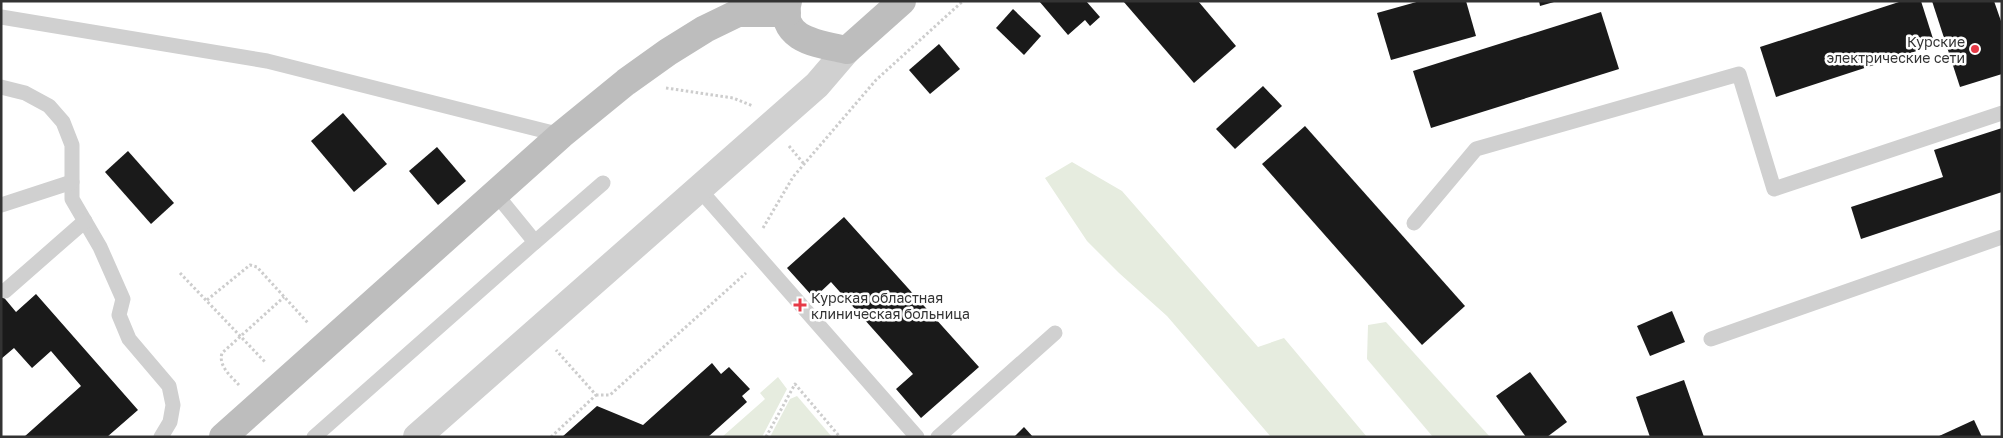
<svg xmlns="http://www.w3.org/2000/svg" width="2003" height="438" viewBox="0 0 2003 438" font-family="'Golos Text',sans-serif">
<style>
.green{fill:#e6ecdf}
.building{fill:#1a1a1a}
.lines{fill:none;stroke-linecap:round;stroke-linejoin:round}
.path{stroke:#cdcdcd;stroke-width:3;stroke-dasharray:2.5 2.5;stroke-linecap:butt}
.lane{stroke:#d0d0d0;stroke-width:15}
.street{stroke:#d0d0d0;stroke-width:28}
.secondary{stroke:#bdbdbd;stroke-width:28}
.poi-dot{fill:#e63946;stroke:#fff;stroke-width:2}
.labels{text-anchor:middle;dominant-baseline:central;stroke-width:5;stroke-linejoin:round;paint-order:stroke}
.poi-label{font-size:14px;fill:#333;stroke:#fff;text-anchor:end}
</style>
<rect width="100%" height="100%" fill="#fff"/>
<g class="green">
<polygon points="1072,162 1122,191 1258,347 1284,338 1367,437 1271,437 1167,316 1119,273 1087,241 1045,178"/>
<polygon points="1386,322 1490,437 1433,437 1367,359 1368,325"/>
<polygon points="778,377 787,389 762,437 722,437 765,399 760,393"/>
<polygon points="797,396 832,437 770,437 790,399"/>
</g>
<g class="building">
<polygon points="1039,1 1086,1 1100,17 1090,26 1085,20 1068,35"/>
<polygon points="1123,1 1198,1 1236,46 1194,83"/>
<polygon points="1420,1 1466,1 1476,36 1391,60 1377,13"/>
<polygon points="1539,1 1554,1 1554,2 1540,6"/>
<polygon points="1902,1 1921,1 1935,45 1776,97 1760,47"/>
<polygon points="1932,1 1994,1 2002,24 2002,74 1960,87"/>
<polygon points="1013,9 1041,36 1024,55 996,28"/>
<polygon points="1601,12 1619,69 1431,128 1413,71"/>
<polygon points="939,44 960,69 930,94 909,70"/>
<polygon points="1263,86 1282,106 1235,149 1216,129"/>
<polygon points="343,113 387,164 354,192 311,141"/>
<polygon points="1305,126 1465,306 1422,345 1262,164"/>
<polygon points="2002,128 2002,192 1861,239 1851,207 1943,177 1934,150"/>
<polygon points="437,147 466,181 438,205 409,171"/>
<polygon points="128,151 174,203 151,224 105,172"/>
<polygon points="844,217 979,367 921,418 896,389 913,374 831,282 814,298 787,268"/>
<polygon points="1,294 16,312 36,294 138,410 107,437 24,437 81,386 51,351 32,368 14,348 1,359"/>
<polygon points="1672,311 1685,342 1650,356 1637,326"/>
<polygon points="712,363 721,374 729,367 750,389 742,396 747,402 708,437 562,437 597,406 643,425"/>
<polygon points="1530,372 1567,422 1547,437 1526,437 1496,396"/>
<polygon points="1684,380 1704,437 1650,437 1636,397"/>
<polygon points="1974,420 1982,437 1937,437"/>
<polygon points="1024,427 1033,437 1014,437"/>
</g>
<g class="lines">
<g class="path">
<polyline points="666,88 733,98 753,106"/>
<polyline points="789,146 804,164"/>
<polyline points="763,228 793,177 876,80 963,1"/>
<polyline points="180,273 265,362"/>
<polyline points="207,300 250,265 257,267 308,323"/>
<path d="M239,385C231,376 218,366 222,353L284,297"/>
<polyline points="596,395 610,395 746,273"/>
<polyline points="551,437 596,395 556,350"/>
<polyline points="766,437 795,384 840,437"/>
</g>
<g class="lane">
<polyline points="1,17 267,61 561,135"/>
<polyline points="1,87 25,93 49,106 63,122 72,145 72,199 100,247 123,299 119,315 129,339 169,386 173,405 170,422 161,437"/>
<polyline points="699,189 917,437"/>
<polyline points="1,205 72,182"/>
<polyline points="1414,223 1476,149 1739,74 1774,189 2002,113"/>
<polyline points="535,242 603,183"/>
<polyline points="5,291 85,221"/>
<polyline points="1711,339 2002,237"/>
<polyline points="314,437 535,242 496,194"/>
<polyline points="938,437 1055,333"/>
</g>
<polyline class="street" points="417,437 817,85 847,50"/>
<g class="secondary">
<path d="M788,1C777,41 821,44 847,50L902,1"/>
<polyline points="223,437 561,135 626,82 668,52 705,29 738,13 787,13"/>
</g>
</g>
<g class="poi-dot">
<circle cx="1975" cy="49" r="5"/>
<path d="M797.5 297.5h5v5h5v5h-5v5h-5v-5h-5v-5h5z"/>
</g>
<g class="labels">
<g class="poi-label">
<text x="1965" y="41">Курские<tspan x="1965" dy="16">электрические сети</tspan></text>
<text x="811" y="297" text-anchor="start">Курская областная<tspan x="811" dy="16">клиническая больница</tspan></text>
</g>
</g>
<rect width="2003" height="438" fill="none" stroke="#333333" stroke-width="5"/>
</svg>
